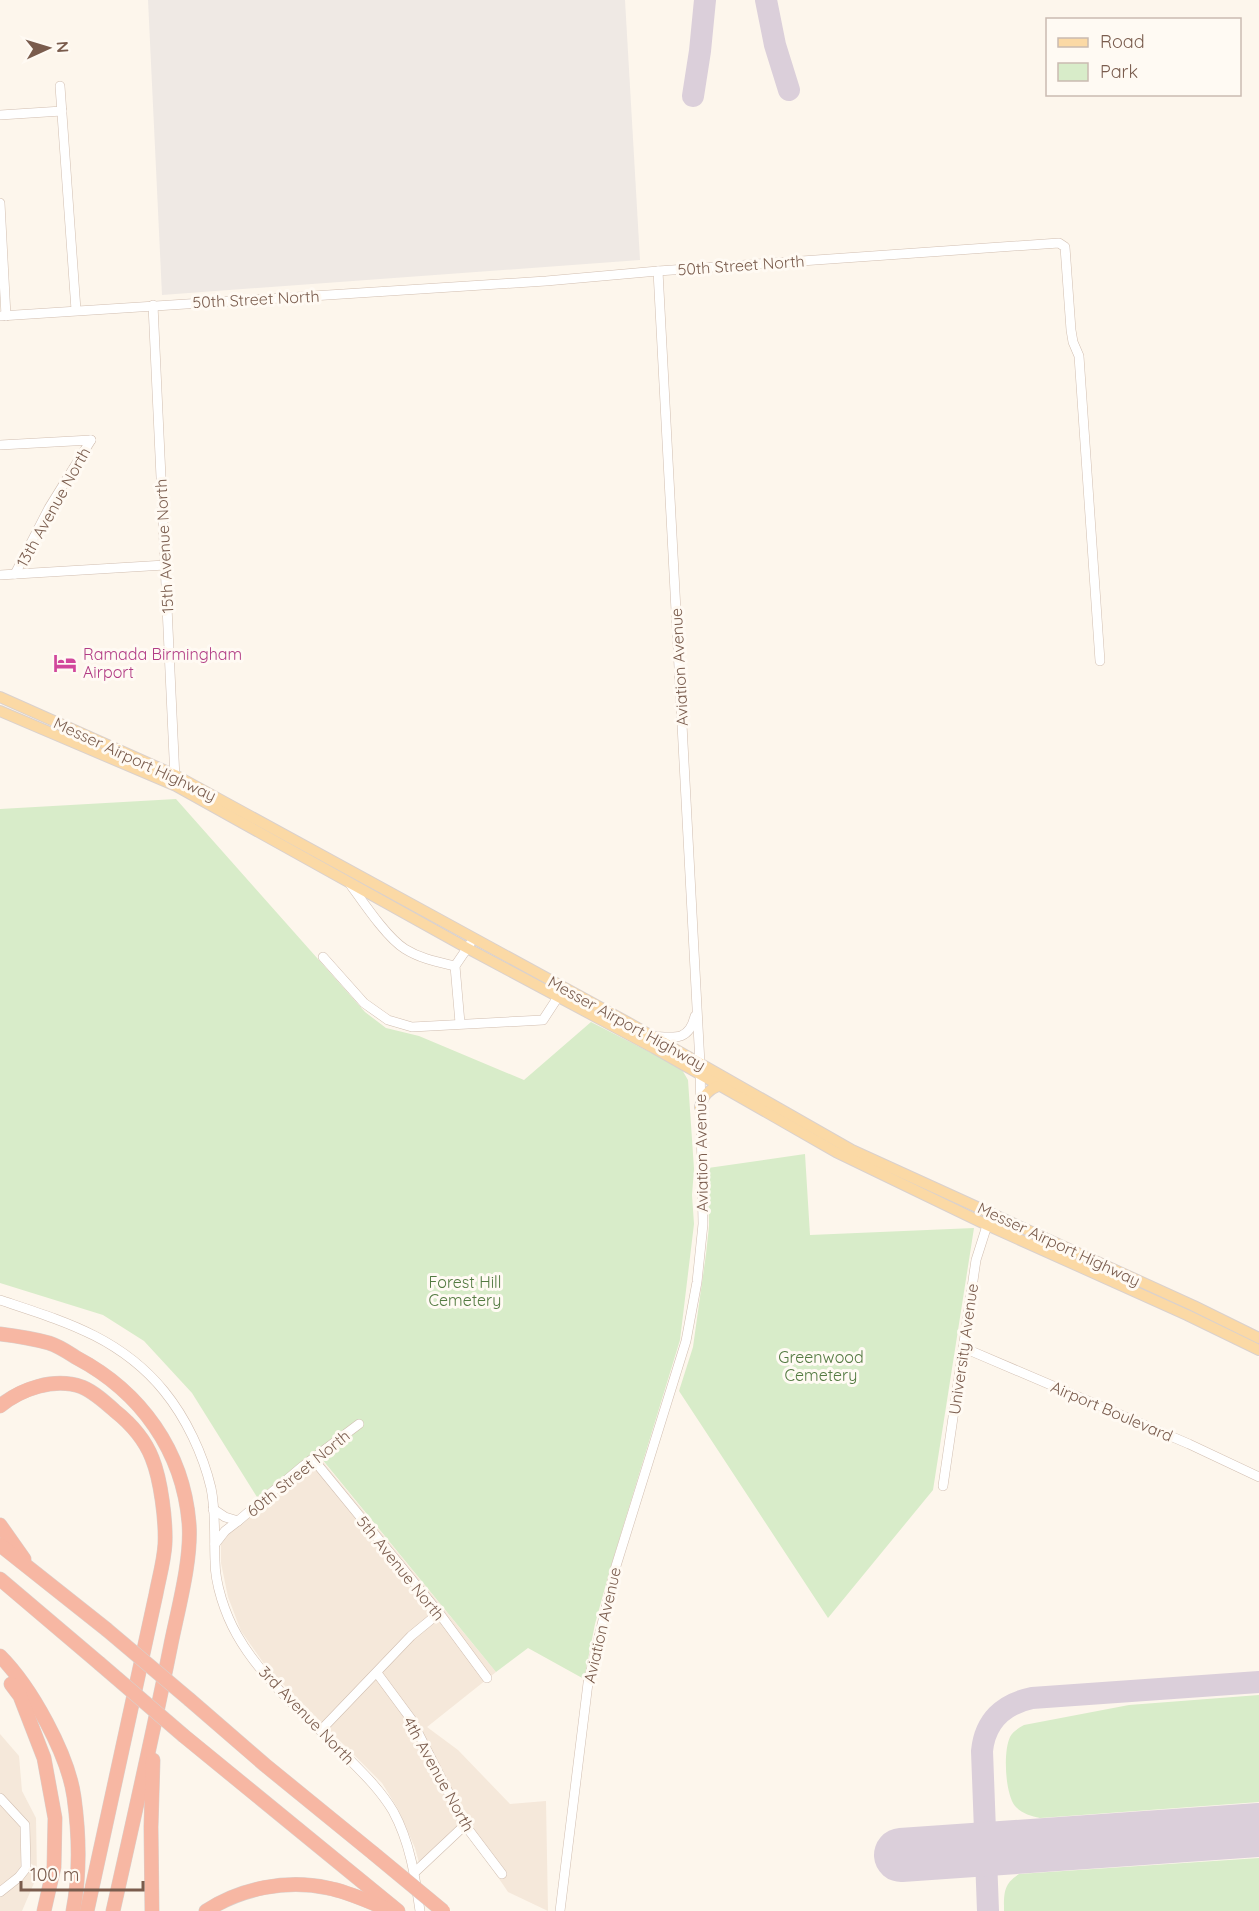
<svg xmlns="http://www.w3.org/2000/svg" width="1259" height="1911" viewBox="0 0 1259 1911" font-family="Quicksand,sans-serif">
<style>
.residential{fill:#f5e8da}
.industrial{fill:#efe9e4}
.green{fill:#d8ecc9}
.lines{fill:none;stroke-linecap:round;stroke-linejoin:round}
.taxiway{stroke:#dbcfda;stroke-width:22}
.runway{stroke:#dbcfda;stroke-width:54}
.minor-casing{stroke:#d1beb0;stroke-width:10}
.major-casing{stroke:#dad1cd;stroke-width:12}
.highway-casing{stroke:#dad1cd;stroke-width:15}
.minor{stroke:#fff;stroke-width:9}
.major{stroke:#fbd9a5;stroke-width:10}
.highway{stroke:#f7b7a3;stroke-width:14}
.highway-bridge-casing{stroke:#dad1cd;stroke-width:15;stroke-linecap:butt}
.highway-bridge{stroke:#f7b7a3;stroke-width:14}
.labels{text-anchor:middle;dominant-baseline:central;stroke-width:6;stroke-linejoin:round;paint-order:stroke}
.street-label{font-size:16px;fill:#7a5c4d;stroke:#fffaf3}
.hotel-label{font-size:16px;fill:#b23c85;stroke:#fffaf3;text-anchor:start}
.park-label{font-size:16px;fill:#537a41;stroke:#fffaf3}
</style>
<rect width="100%" height="100%" fill="#fdf6ec"/>
<g class="residential">
<polygon points="316,1453 496,1672 427,1727 458,1750 510,1804 546,1801 548,1911 508,1892 466,1830 421,1870 415,1848 398,1809 382,1783 267,1668 241,1631 228,1597 221,1563 221,1544 257,1497"/>
<polygon points="0,1734 19,1756 22,1791 36,1818 37,1876 22,1911 0,1911"/>
</g>
<polygon class="industrial" points="148,0 625,0 640,260 162,295"/>
<g class="green">
<polygon points="176,799 365,1012 386,1028 419,1036 524,1080 591,1022 681,1068 688,1080 694,1169 692,1195 694,1224 680,1340 611,1566 595,1624 584,1679 528,1648 496,1672 317,1453 257,1497 192,1393 144,1341 103,1315 0,1283 0,809"/>
<polygon points="805,1154 810,1235 974,1228 933,1490 828,1618 679,1391 693,1347 706,1254 709,1226 708,1168"/>
<path d="M1259,1695V1802L1040,1818C1031,1816 1022,1814 1015,1806C1005,1793 1003,1752 1010,1737C1013,1731 1019,1728 1024,1725L1129,1705Z"/>
<path d="M1259,1858V1911H1004C1004,1894 1003,1884 1019,1874Z"/>
</g>
<g class="lines">
<g class="taxiway">
<polyline points="766,0 775,45 789,90"/>
<polyline points="693,96 700,51 705,0"/>
<path d="M988,1911L982,1751C985,1721 1003,1704 1032,1698L1259,1682"/>
</g>
<polyline class="runway" points="901,1855 1259,1830"/>
<g class="minor-casing">
<g id="minor">
<polyline points="60,86 76,310"/>
<polyline points="0,115 62,111"/>
<polyline points="0,203 6,316"/>
<polyline points="153,305 175,779"/>
<polyline points="0,316 546,281 658,271 1059,243 1065,247 1071,330 1073,342 1079,356 1100,661"/>
<polyline points="0,445 91,440"/>
<polyline points="15,574 49,508 91,440"/>
<polyline points="0,575 165,565"/>
<path d="M350,884C363,902 387,938 405,949C421,959 438,962 455,966"/>
<polyline points="323,957 364,1003 388,1020 412,1027 543,1020 558,997"/>
<polyline points="460,1023 455,966 470,944"/>
<path d="M653,1036C675,1038 689,1041 695,1016"/>
<path d="M0,1300C63,1321 120,1337 164,1391C186,1418 203,1454 211,1488C216,1512 214,1537 215,1561C215,1584 225,1614 237,1635C264,1683 311,1719 349,1759C365,1775 381,1791 393,1811C410,1842 415,1876 420,1911"/>
<polyline points="964,1348 1189,1444 1259,1477"/>
<polyline points="313,1459 439,1613 487,1678"/>
<polyline points="943,1486 976,1260 991,1213"/>
<polyline points="213,1509 225,1517 238,1521 303,1466 359,1424"/>
<polyline points="215,1544 225,1531 238,1521"/>
<polyline points="377,1673 411,1719 465,1825 502,1874"/>
<polyline points="321,1730 411,1636 439,1613"/>
<polyline points="0,1798 25,1825 26,1868 19,1877 0,1892"/>
<polyline points="415,1872 465,1825"/>
<polyline points="560,1911 588,1683 616,1566 686,1341 697,1282 703,1224 700,1064 658,271"/>
</g>
</g>
<g class="major-casing">
<g id="major">
<polyline points="0,697 175,775 629,1023 852,1150 1194,1306 1259,1338"/>
<polyline points="0,711 176,786 467,948 654,1048 836,1152 987,1225 1187,1315 1259,1350"/>
<path d="M700,1107C703,1096 708,1090 718,1086"/>
</g>
</g>
<g class="highway-casing">
<g id="highway">
<path d="M0,1334C16,1336 34,1339 49,1343C59,1346 69,1353 77,1358C141,1392 183,1451 189,1523C192,1559 178,1609 171,1644C153,1734 133,1822 113,1911"/>
<path d="M0,1406C21,1389 54,1377 82,1387C94,1392 105,1402 115,1411C130,1423 145,1440 152,1458C161,1480 166,1521 165,1544C164,1561 159,1578 156,1594L87,1911"/>
<polyline points="0,1525 24,1559"/>
<polyline points="0,1545 106,1629"/>
<polyline points="0,1579 99,1663"/>
<path d="M0,1656C31,1687 68,1754 74,1797C79,1833 80,1875 73,1911"/>
<polyline points="11,1684 20,1696 44,1758 55,1818 54,1867 44,1911"/>
<polyline points="190,1700 265,1765 373,1853"/>
<polyline points="184,1736 398,1911"/>
<polyline points="152,1911 151,1827 153,1760"/>
<path d="M206,1911C241,1888 287,1879 328,1888C349,1892 369,1902 390,1910"/>
</g>
</g>
<use href="#minor" class="minor"/>
<use href="#major" class="major"/>
<use href="#highway" class="highway"/>
<g class="highway-bridge-casing">
<g id="highway-bridge">
<polyline points="106,1629 190,1700"/>
<polyline points="99,1663 184,1736"/>
<polyline points="373,1853 443,1911"/>
</g>
</g>
<use href="#highway-bridge" class="highway-bridge"/>
</g>
<defs>
<g id="hotel-bare" transform="scale(1.8)"><path d="M-6-4.5h1.5V1H6V5H4.5V3h-9V5H-6ZM-4 0a1.8 1.8 0 1 1 3.6 0ZM.5 0V-2.5h3Q6-2.5 6 0Z" fill="#d1479c" stroke="#fffaf3" stroke-width="2.5" paint-order="stroke"/></g>
</defs>
<g fill-rule="evenodd">
<use href="#hotel-bare" x="65" y="663"/>
</g>
<g class="labels">
<g class="street-label">
<text transform="translate(741 265) rotate(-4)">50th Street North</text>
<text transform="translate(256 299) rotate(-3)">50th Street North</text>
<text transform="translate(53 507) rotate(-61)">13th Avenue North</text>
<text transform="translate(164 546) rotate(-93)">15th Avenue North</text>
<text transform="translate(679 667) rotate(-93)">Aviation Avenue</text>
<text transform="translate(135 759) rotate(25)">Messer Airport Highway</text>
<text transform="translate(627 1023) rotate(29)">Messer Airport Highway</text>
<text transform="translate(701 1153) rotate(-91)">Aviation Avenue</text>
<text transform="translate(1059 1244) rotate(25)">Messer Airport Highway</text>
<text transform="translate(963 1349) rotate(-82)">University Avenue</text>
<text transform="translate(1112 1411) rotate(23)">Airport Boulevard</text>
<text transform="translate(298 1473) rotate(-39)">60th Street North</text>
<text transform="translate(401 1568) rotate(51)">5th Avenue North</text>
<text transform="translate(602 1625) rotate(-77)">Aviation Avenue</text>
<text transform="translate(307 1715) rotate(46)">3rd Avenue North</text>
<text transform="translate(439 1774) rotate(61)">4th Avenue North</text>
</g>
<g class="hotel-label">
<text x="83" y="654">Ramada Birmingham<tspan x="83" dy="18">Airport</tspan></text>
</g>
<g class="park-label">
<text x="465" y="1282">Forest Hill<tspan x="465" dy="18">Cemetery</tspan></text>
<text x="821" y="1357">Greenwood<tspan x="821" dy="18">Cemetery</tspan></text>
</g>
</g>
<rect x="1046" y="18" width="195" height="78" fill="#fffaf3" stroke="#cabbb1" stroke-width="1.5"/>
<rect x="1058" y="38" width="30" height="9" fill="#fbd9a5" stroke="#cabbb1" stroke-width="1.5"/>
<text x="1100" y="48" font-size="18" fill="#7a5c4d">Road</text>
<rect x="1058" y="63" width="30" height="18" fill="#d8ecc9" stroke="#cabbb1" stroke-width="1.5"/>
<text x="1100" y="78" font-size="18" fill="#7a5c4d">Park</text>
<g transform="translate(48 48) rotate(86)" stroke="#fffaf3" stroke-width="4.5" paint-order="stroke">
<path d="M0-4.5L10 22L0 15L-10 22Z" fill="#7a5c4d"/>
<text y="-9" font-size="16" font-weight="bold" text-anchor="middle" fill="#7a5c4d">N</text>
</g>
<path d="M21 1881v9h122v-9" fill="none" stroke="#7a5c4d" stroke-width="3"/>
<text x="30" y="1881" font-size="18" fill="#7a5c4d" stroke="#fffaf3" stroke-width="4.5" paint-order="stroke">100 m</text>
</svg>
